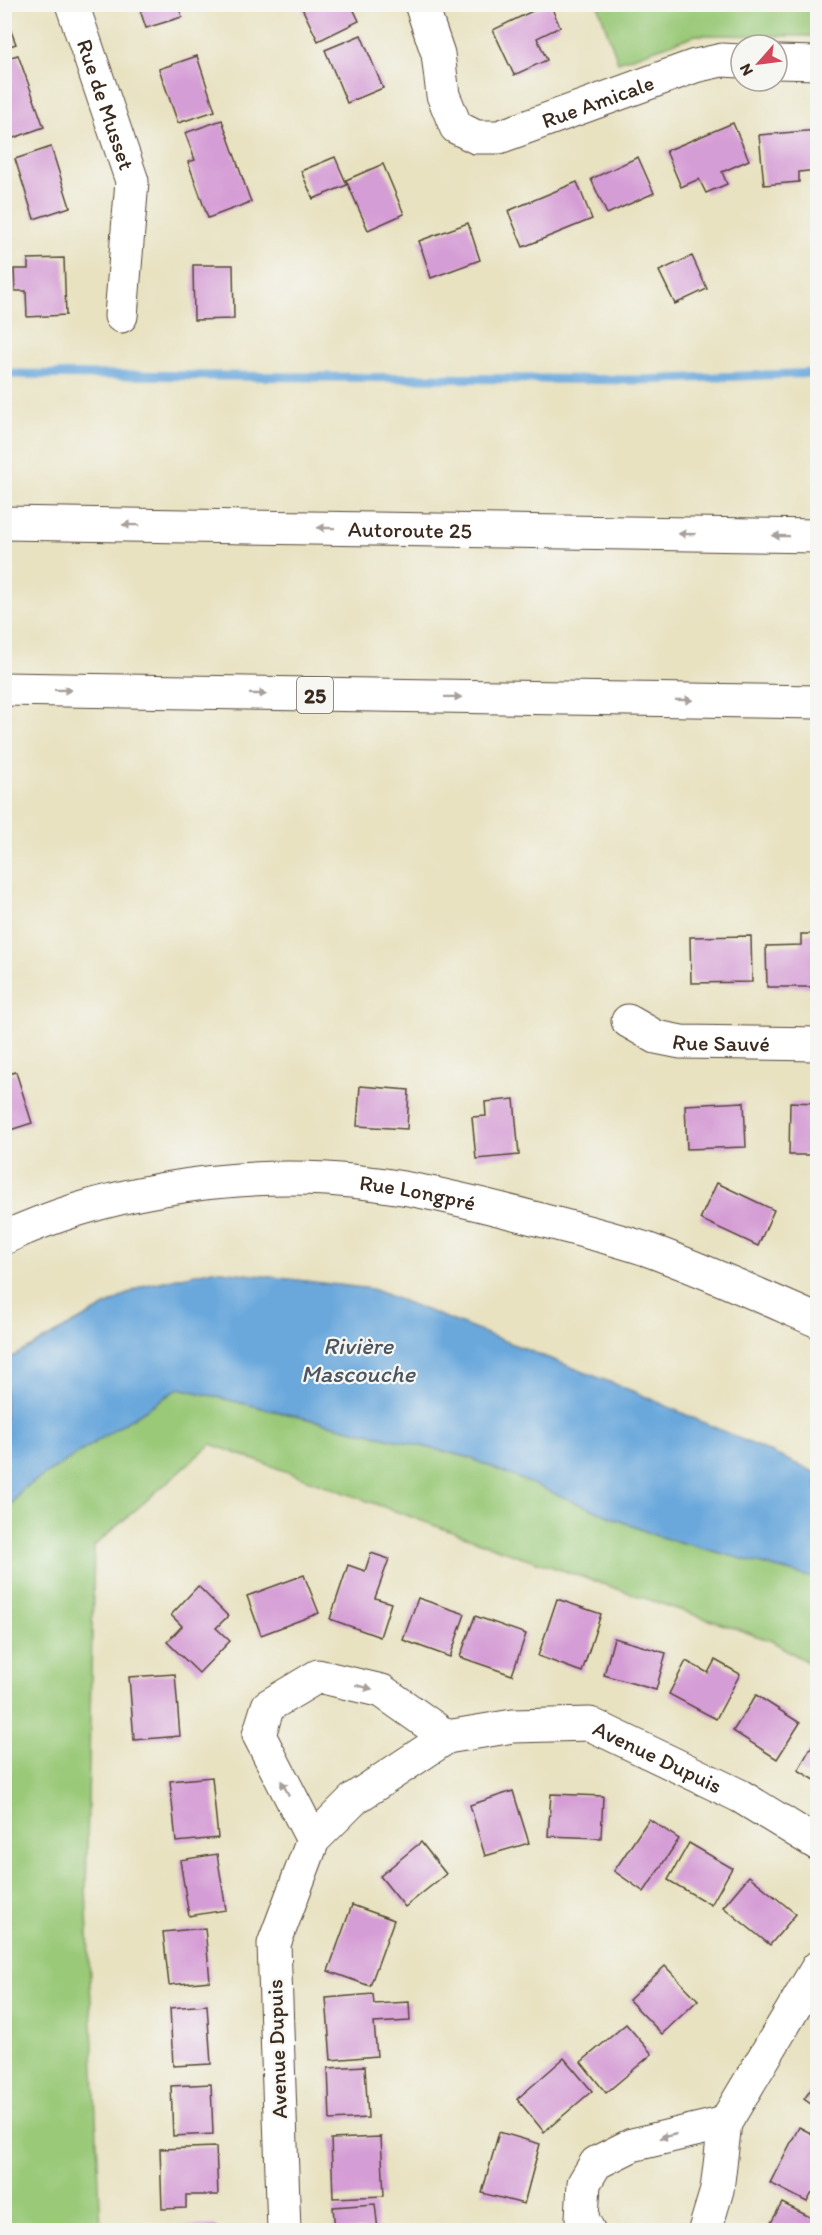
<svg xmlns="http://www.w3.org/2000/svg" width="822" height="2235" viewBox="0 0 822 2235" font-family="Itim,sans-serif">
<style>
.green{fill:#9ac978;stroke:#6a7a4b;stroke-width:1.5}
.water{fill:#6ba8dc;stroke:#53697d;stroke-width:1.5}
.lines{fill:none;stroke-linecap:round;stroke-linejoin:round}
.stream{stroke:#6ba8dc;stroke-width:9}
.building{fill:#d59dd5}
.street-casing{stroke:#554636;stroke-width:35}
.highway-casing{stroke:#554636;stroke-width:35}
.street{stroke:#fff;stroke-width:33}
.highway{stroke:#fff;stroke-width:33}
.oneway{fill:#a79f9a}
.labels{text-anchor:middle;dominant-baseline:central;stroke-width:4.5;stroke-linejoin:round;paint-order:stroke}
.shield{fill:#f6f6f2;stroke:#73675e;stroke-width:1.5}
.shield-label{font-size:21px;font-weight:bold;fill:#3b2a1e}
.street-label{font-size:22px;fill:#3b2a1e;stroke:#f6f6f2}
.water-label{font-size:24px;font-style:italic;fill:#4c5660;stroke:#f6f6f2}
</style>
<rect width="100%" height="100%" fill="#f6f6f2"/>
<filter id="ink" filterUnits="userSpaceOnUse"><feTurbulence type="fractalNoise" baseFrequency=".0167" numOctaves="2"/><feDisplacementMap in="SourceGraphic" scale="12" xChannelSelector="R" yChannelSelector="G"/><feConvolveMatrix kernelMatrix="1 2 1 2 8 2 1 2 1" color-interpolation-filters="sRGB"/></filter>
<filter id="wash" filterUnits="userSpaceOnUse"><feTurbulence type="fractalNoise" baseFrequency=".008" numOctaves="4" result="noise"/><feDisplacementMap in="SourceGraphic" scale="24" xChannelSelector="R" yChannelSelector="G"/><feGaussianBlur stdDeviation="1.35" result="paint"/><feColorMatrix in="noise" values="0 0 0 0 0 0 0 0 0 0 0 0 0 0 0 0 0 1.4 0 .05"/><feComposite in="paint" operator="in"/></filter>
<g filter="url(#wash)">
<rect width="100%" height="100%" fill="#e8e2c1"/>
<g class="green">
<polygon points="598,5 817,5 817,36 696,35 618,62"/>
<polygon points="179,1388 467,1457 657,1536 817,1579 817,1668 772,1641 499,1549 211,1444 94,1546 86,1888 101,2230 5,2230 4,1514 24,1488"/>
</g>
<polygon class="water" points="213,1270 372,1289 635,1392 817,1473 817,1579 657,1536 467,1457 179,1388 21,1490 5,1513 5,1361 142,1286"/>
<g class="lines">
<polyline class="stream" points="4,374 640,380 818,373"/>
</g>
<g id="blocks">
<g class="building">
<polygon points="138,4 178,4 182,17 146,28"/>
<polygon points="300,4 351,4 359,21 318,41"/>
<polygon points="547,4 550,4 560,27 537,38 547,60 514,75 493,30"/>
<polygon points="4,13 16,44 4,48"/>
<polygon points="361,35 383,88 347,103 325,50"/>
<polygon points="18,55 44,127 8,140 4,130 4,59"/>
<polygon points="197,56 215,111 178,123 159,69"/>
<polygon points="222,120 251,202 208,218 188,162 195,160 185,133"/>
<polygon points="733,123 749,160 722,172 727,184 706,193 699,179 681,187 666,151"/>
<polygon points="818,130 818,170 799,172 799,182 764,185 759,135"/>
<polygon points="51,147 70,207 34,219 15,159"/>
<polygon points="335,157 347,185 313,199 301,171"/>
<polygon points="638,157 654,193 607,214 591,179"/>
<polygon points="383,164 404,214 368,230 346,180"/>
<polygon points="577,182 592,219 523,247 508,211"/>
<polygon points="468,223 480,260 431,278 419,241"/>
<polygon points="692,256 707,289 675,304 659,271"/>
<polygon points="64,258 66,315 27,317 26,291 15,291 14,269 28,269 28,259"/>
<polygon points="193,265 233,265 234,319 194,320"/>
<polygon points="801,934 817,934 818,987 767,987 766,946 801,945"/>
<polygon points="751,936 752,982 691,983 690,937"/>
<polygon points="16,1072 32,1123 4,1132 4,1075"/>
<polygon points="360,1086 409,1090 407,1129 357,1126"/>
<polygon points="514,1099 519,1155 476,1159 472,1117 486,1116 485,1102"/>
<polygon points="744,1102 746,1147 687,1149 685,1105"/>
<polygon points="790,1102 818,1103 818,1155 789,1155"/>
<polygon points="717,1183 774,1210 758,1246 700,1219"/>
<polygon points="371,1553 389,1559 375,1598 391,1603 380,1637 330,1619 348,1565 365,1571"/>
<polygon points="304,1575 319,1613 261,1635 247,1596"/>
<polygon points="198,1586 228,1616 216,1628 230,1641 199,1673 167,1642 182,1626 171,1615"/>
<polygon points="418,1598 465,1614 450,1657 403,1640"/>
<polygon points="557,1599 601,1614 582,1672 538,1656"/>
<polygon points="475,1616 526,1634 512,1675 460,1657"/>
<polygon points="614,1638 666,1653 656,1690 604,1675"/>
<polygon points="715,1660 740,1674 716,1719 669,1694 686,1661 708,1673"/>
<polygon points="175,1674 180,1736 134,1740 129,1677"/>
<polygon points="756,1695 800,1723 777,1759 733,1731"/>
<polygon points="818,1735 818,1782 798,1770"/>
<polygon points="212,1777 218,1838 176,1842 170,1781"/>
<polygon points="513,1791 529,1843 485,1856 470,1805"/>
<polygon points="551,1794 603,1796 601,1838 548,1836"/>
<polygon points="649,1819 679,1839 644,1892 614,1871"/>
<polygon points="421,1842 446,1874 405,1907 380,1876"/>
<polygon points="689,1843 732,1868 711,1905 668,1880"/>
<polygon points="217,1854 226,1910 189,1916 180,1860"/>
<polygon points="749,1876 796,1914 770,1945 723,1907"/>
<polygon points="352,1905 394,1920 370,1986 328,1971"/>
<polygon points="205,1928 210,1981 169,1985 163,1932"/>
<polygon points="665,1966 698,2000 662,2034 629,2000"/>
<polygon points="373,1994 374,2004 409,2002 410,2021 374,2023 377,2056 331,2060 326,1998"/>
<polygon points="207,2005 211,2064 173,2066 170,2008"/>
<polygon points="626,2024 652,2054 606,2093 581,2062"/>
<polygon points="564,2058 592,2091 544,2132 517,2099"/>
<polygon points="365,2066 368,2118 330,2120 328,2068"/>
<polygon points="818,2080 818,2109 804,2099"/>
<polygon points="211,2084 213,2134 173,2136 171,2086"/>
<polygon points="799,2127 818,2137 818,2182 807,2202 770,2183"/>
<polygon points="499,2132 540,2144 524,2204 482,2193"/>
<polygon points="381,2137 384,2196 333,2198 331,2139"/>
<polygon points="216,2147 218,2195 186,2195 186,2208 162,2209 160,2149"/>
<polygon points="782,2203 818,2221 818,2230 767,2230"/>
<polygon points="375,2204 378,2230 335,2230 333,2207"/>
<polygon points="216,2225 216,2230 174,2230 174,2227"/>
</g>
</g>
</g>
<g filter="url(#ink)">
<use href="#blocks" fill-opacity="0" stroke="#554636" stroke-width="1.5"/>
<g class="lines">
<g class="street-casing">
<g id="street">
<path id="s1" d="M72,4L132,181L121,316"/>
<path id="s2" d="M421,4L438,54L443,95L456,127L476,137H499L695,66L722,60L741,61"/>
<polyline points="777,62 818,63"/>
<path id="s3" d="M628,1021L656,1037L681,1042L818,1044"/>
<path id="s4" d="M4,1238C99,1193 223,1173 327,1179C398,1183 469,1201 537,1219C573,1228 610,1237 646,1249C704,1270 761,1296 818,1321"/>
<polyline points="313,1840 259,1735 268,1706 318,1676 382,1691 447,1737"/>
<path id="s5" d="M284,2230L274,1944L313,1840L355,1798L447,1737L513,1726L590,1724L740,1796L818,1844"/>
<polyline points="588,2230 582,2218 584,2183 596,2163 632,2145 725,2123"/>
<polyline points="705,2230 717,2190 725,2123 818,1967"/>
</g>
</g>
<g class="highway-casing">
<g id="highway">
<path id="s6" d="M4,523L818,536"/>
<polyline points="4,689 818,702"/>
</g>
</g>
<use href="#street" class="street"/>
<use href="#highway" class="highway"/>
</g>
<defs><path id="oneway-solid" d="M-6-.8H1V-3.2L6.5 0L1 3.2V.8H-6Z" transform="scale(1.5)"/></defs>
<g class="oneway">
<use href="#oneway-solid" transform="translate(131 525) rotate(-179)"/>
<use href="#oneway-solid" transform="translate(326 528) rotate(-179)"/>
<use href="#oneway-solid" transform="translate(687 534) rotate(-179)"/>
<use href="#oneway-solid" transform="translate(781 536) rotate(-179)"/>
<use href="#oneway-solid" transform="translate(63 690) rotate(1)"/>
<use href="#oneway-solid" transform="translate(258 694) rotate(1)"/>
<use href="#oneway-solid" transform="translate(453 697) rotate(1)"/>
<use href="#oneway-solid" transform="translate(684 700) rotate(1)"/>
<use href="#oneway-solid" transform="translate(364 1687) rotate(14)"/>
<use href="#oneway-solid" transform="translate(285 1788) rotate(-118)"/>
<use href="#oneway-solid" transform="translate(668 2136) rotate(167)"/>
</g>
</g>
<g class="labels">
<rect class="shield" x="297" y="677" width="36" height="36" rx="4.5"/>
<g class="shield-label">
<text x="315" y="695">25</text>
</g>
<g class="street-label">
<text stroke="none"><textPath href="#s2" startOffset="279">Rue Amicale</textPath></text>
<text stroke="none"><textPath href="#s1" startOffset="106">Rue de Musset</textPath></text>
<text stroke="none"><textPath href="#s6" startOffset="406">Autoroute 25</textPath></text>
<text stroke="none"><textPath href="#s3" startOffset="98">Rue Sauvé</textPath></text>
<text stroke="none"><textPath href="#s4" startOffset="423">Rue Longpré</textPath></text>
<text stroke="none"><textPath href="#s5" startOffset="786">Avenue Dupuis</textPath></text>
<text transform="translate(277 2049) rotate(-92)">Avenue Dupuis</text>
</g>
<g class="water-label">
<text x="358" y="1345">Rivière<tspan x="358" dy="28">Mascouche</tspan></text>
</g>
</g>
<rect width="822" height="2235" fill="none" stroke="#f6f6f2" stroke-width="24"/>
<g transform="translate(759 63) rotate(242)"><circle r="28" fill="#f6f6f2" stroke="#aba49d" stroke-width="1.5"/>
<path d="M0-4.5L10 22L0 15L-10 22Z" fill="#d1495b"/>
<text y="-9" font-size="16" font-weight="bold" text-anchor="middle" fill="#3b2a1e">N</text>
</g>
</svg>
